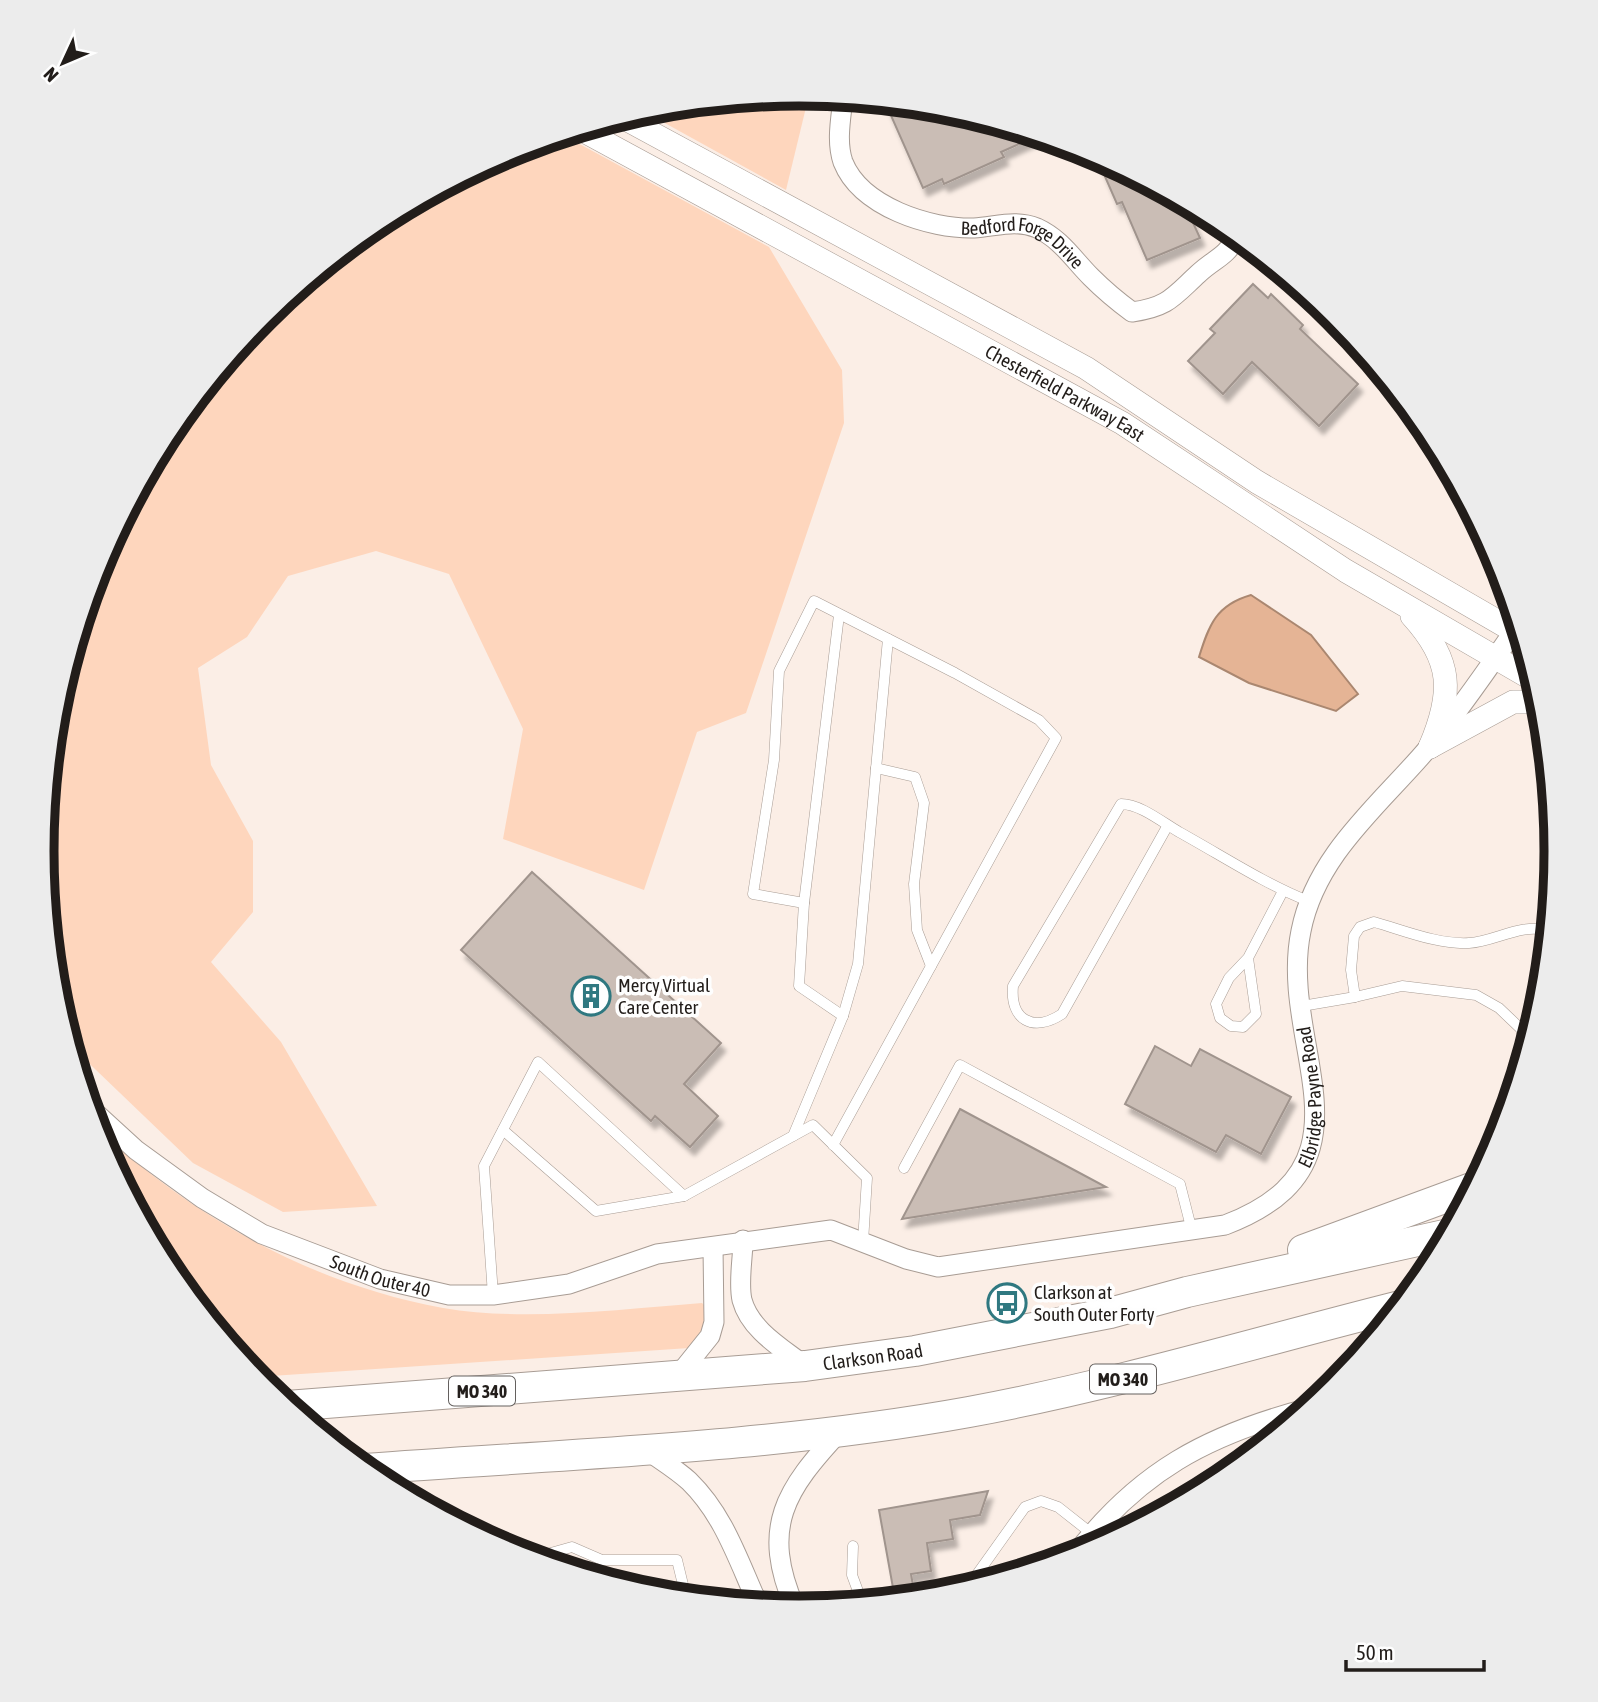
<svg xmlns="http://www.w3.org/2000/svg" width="1598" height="1702" viewBox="0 0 1598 1702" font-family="'Asap Condensed',sans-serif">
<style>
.green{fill:#fed6bd}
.water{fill:#e5b495;stroke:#aa8770;stroke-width:2}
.building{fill:#cabdb5;stroke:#a0948d;stroke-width:2;filter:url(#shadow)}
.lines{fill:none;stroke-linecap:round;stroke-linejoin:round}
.service-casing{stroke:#a89c94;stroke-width:11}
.minor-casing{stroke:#a89c94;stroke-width:21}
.tertiary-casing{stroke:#a89c94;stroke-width:24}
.primary-casing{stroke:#a89c94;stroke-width:32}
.service{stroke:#fff;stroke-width:10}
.minor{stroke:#fff;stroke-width:19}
.tertiary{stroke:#fff;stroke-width:23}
.primary{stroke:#fff;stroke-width:30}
.labels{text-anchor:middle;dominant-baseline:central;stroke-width:7;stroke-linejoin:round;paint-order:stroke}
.shield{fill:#fefefe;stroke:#64605e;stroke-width:2}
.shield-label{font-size:18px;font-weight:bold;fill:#221d1a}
.street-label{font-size:19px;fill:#221d1a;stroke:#fefefe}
.poi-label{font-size:19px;fill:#221d1a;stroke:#fefefe;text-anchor:start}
.rim{fill:none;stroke:#221d1a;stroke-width:9}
</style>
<defs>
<filter id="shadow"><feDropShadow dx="4.5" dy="8" stdDeviation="2" flood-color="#0004"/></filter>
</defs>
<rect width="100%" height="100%" fill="#fbeee6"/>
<g class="green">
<polygon points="799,94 809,95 786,190 643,111"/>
<polygon points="563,135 769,247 842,370 844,423 746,713 697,732 644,890 503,839 523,729 449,574 376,551 288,576 247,637 198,668 211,765 253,841 253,912 211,962 281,1042 377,1206 283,1212 193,1163 71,1046 56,998 42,851 57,703 100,561 170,430 264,315 379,221 510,151"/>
<path d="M96,1127C193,1218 312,1284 443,1308C523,1322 622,1309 702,1303L712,1313L704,1347L256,1377L169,1271Z"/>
</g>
<path class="water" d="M1251,595L1311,635L1358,694L1336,711L1249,683L1199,657C1209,625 1216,605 1251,595Z"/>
<g class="building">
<polygon points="885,102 947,109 1037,136 1001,152 1004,157 944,184 942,179 923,188"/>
<polygon points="1096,156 1184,203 1200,238 1147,260 1122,202 1117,204"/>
<polygon points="1253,284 1268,298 1271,294 1303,325 1300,329 1358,384 1319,426 1252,362 1223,394 1188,361 1215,333 1210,329"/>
<polygon points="532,872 721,1043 684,1084 718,1116 690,1147 655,1116 651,1121 461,950"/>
<polygon points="1155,1046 1191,1066 1200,1049 1291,1097 1261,1154 1226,1135 1216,1152 1125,1104"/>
<polygon points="960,1109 1106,1187 902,1219"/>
<polygon points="988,1491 980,1515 950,1520 953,1539 927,1543 931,1571 911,1574 915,1597 895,1599 879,1510"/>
<polygon points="572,1559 607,1574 603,1579 565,1567"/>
<polygon points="630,1575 652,1593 622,1585"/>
</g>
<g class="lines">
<g class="service-casing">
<g id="service">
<polyline points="876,768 915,777 924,803 914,884 917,930 931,966"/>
<path d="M1168,825L1062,1014C1033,1033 1010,1020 1013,986L1121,804C1140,804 1162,822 1179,832C1221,855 1263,883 1308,901"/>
<polyline points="804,903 839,615"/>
<polyline points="1248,958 1256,1014 1243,1027 1231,1026 1220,1018 1216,1004 1229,978 1248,958 1283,891"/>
<polyline points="1355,997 1402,986 1476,995 1499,1008 1521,1029 1526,1050"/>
<path d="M1302,1006L1355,997L1351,970L1354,936L1360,927L1374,922C1403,930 1439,945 1469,943C1494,942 1523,922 1548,931"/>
<polyline points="843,1016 858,964 888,639"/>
<polyline points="503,1130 596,1211 684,1196"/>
<polyline points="793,1136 843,1016 799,986 804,903 753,894 774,760 779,671 814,601 955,673 1039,720 1056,738 833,1145"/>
<polyline points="904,1168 960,1065 1180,1184 1192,1231"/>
<polyline points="493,1295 484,1166 538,1062 684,1196 813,1125 867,1178 863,1242"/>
<polyline points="853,1546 852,1575 862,1602"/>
<polyline points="533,1558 572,1547 602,1560 677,1560 686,1597"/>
<polyline points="968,1587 1025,1507 1041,1501 1058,1507 1091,1533"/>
</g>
</g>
<g class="minor-casing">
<g id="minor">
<path id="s1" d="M843,98C841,118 836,142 843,162C861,207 930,229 974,228C995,227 1015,219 1037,228C1061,239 1073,259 1091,277C1104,290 1117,301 1132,312C1168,307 1173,297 1198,274C1215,258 1224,259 1238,236"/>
<path id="s2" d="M89,1107L136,1150L202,1198L262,1234L380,1279L449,1295H493L569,1284L657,1254L831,1230L906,1259L938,1267L1225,1225C1385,1164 1277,1046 1301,931C1316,854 1381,804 1429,747C1460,710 1487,670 1514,631"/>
<path d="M743,1240C743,1258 738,1282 742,1300C750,1330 782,1348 805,1366"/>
<polyline points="677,1377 710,1336 714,1322 713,1247"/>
<path d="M644,1448C659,1459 676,1469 689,1481C724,1515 738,1560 758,1604"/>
<path d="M1075,1555C1138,1472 1207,1435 1306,1409"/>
<path d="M795,1608C760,1527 785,1490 841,1430"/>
</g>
</g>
<g class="tertiary-casing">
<g id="tertiary">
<polyline points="622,117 1086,368 1257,482 1521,635"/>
<path id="s3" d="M582,130L1122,423L1346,571L1534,680"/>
<path d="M1412,616C1453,661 1453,693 1430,747"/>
<polyline points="1430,747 1513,702 1541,702"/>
</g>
</g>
<g class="primary-casing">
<g id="primary">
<polyline points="1303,1250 1474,1187"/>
<path id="s4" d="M287,1406L805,1366L915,1351L1110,1313L1187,1292L1449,1234"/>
<path d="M364,1469C565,1454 770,1448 969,1412C1115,1385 1257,1342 1400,1306"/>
</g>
</g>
<use href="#service" class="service"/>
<use href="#minor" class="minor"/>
<use href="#tertiary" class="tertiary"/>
<use href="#primary" class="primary"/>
</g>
<defs>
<g id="building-ring" transform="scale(2.0125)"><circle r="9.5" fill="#fefefe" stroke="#2f7880" stroke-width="1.5"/><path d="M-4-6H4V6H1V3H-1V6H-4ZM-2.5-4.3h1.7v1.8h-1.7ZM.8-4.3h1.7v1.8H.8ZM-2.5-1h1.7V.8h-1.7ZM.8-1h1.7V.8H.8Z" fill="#2f7880"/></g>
<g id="bus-ring" transform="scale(2.0125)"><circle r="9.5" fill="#fefefe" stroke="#2f7880" stroke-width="1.5"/><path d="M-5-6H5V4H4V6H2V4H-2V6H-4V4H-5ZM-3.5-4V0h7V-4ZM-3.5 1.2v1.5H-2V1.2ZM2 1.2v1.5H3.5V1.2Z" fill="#2f7880"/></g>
</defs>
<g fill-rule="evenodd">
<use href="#building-ring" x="591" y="996"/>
<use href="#bus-ring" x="1007" y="1303"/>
</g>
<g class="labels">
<g class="shield">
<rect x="1090" y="1364.5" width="66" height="29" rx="5"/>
<rect x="449" y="1376.5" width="66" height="29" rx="5"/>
</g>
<g class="shield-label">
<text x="1123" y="1379">MO 340</text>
<text x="482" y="1391">MO 340</text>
</g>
<g class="street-label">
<text stroke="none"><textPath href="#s1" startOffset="273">Bedford Forge Drive</textPath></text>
<text stroke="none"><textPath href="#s3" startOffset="550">Chesterfield Parkway East</textPath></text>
<text stroke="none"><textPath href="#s2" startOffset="1376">Elbridge Payne Road</textPath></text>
<text stroke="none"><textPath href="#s2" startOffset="341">South Outer 40</textPath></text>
<text stroke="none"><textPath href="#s4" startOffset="588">Clarkson Road</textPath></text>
</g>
<g class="poi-label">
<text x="618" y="985">Mercy Virtual<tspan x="618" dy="22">Care Center</tspan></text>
<text x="1034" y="1292">Clarkson at<tspan x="1034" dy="22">South Outer Forty</tspan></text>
</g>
</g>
<path d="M0 0H1598V1702H0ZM54 851a745 745 0 1 1 1490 0a745 745 0 1 1-1490 0Z" fill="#ececec" fill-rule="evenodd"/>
<path class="rim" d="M54 851a745 745 0 1 1 1490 0a745 745 0 1 1-1490 0Z"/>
<g transform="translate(63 63) rotate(226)" stroke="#fefefe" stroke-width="5" paint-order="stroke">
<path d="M0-5L12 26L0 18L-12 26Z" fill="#221d1a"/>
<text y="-10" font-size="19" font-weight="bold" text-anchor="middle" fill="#221d1a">N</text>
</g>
<path d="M1346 1660v10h138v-10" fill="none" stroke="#221d1a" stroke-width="3.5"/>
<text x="1356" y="1660" font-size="21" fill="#221d1a" stroke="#fefefe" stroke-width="5" paint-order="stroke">50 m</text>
</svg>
